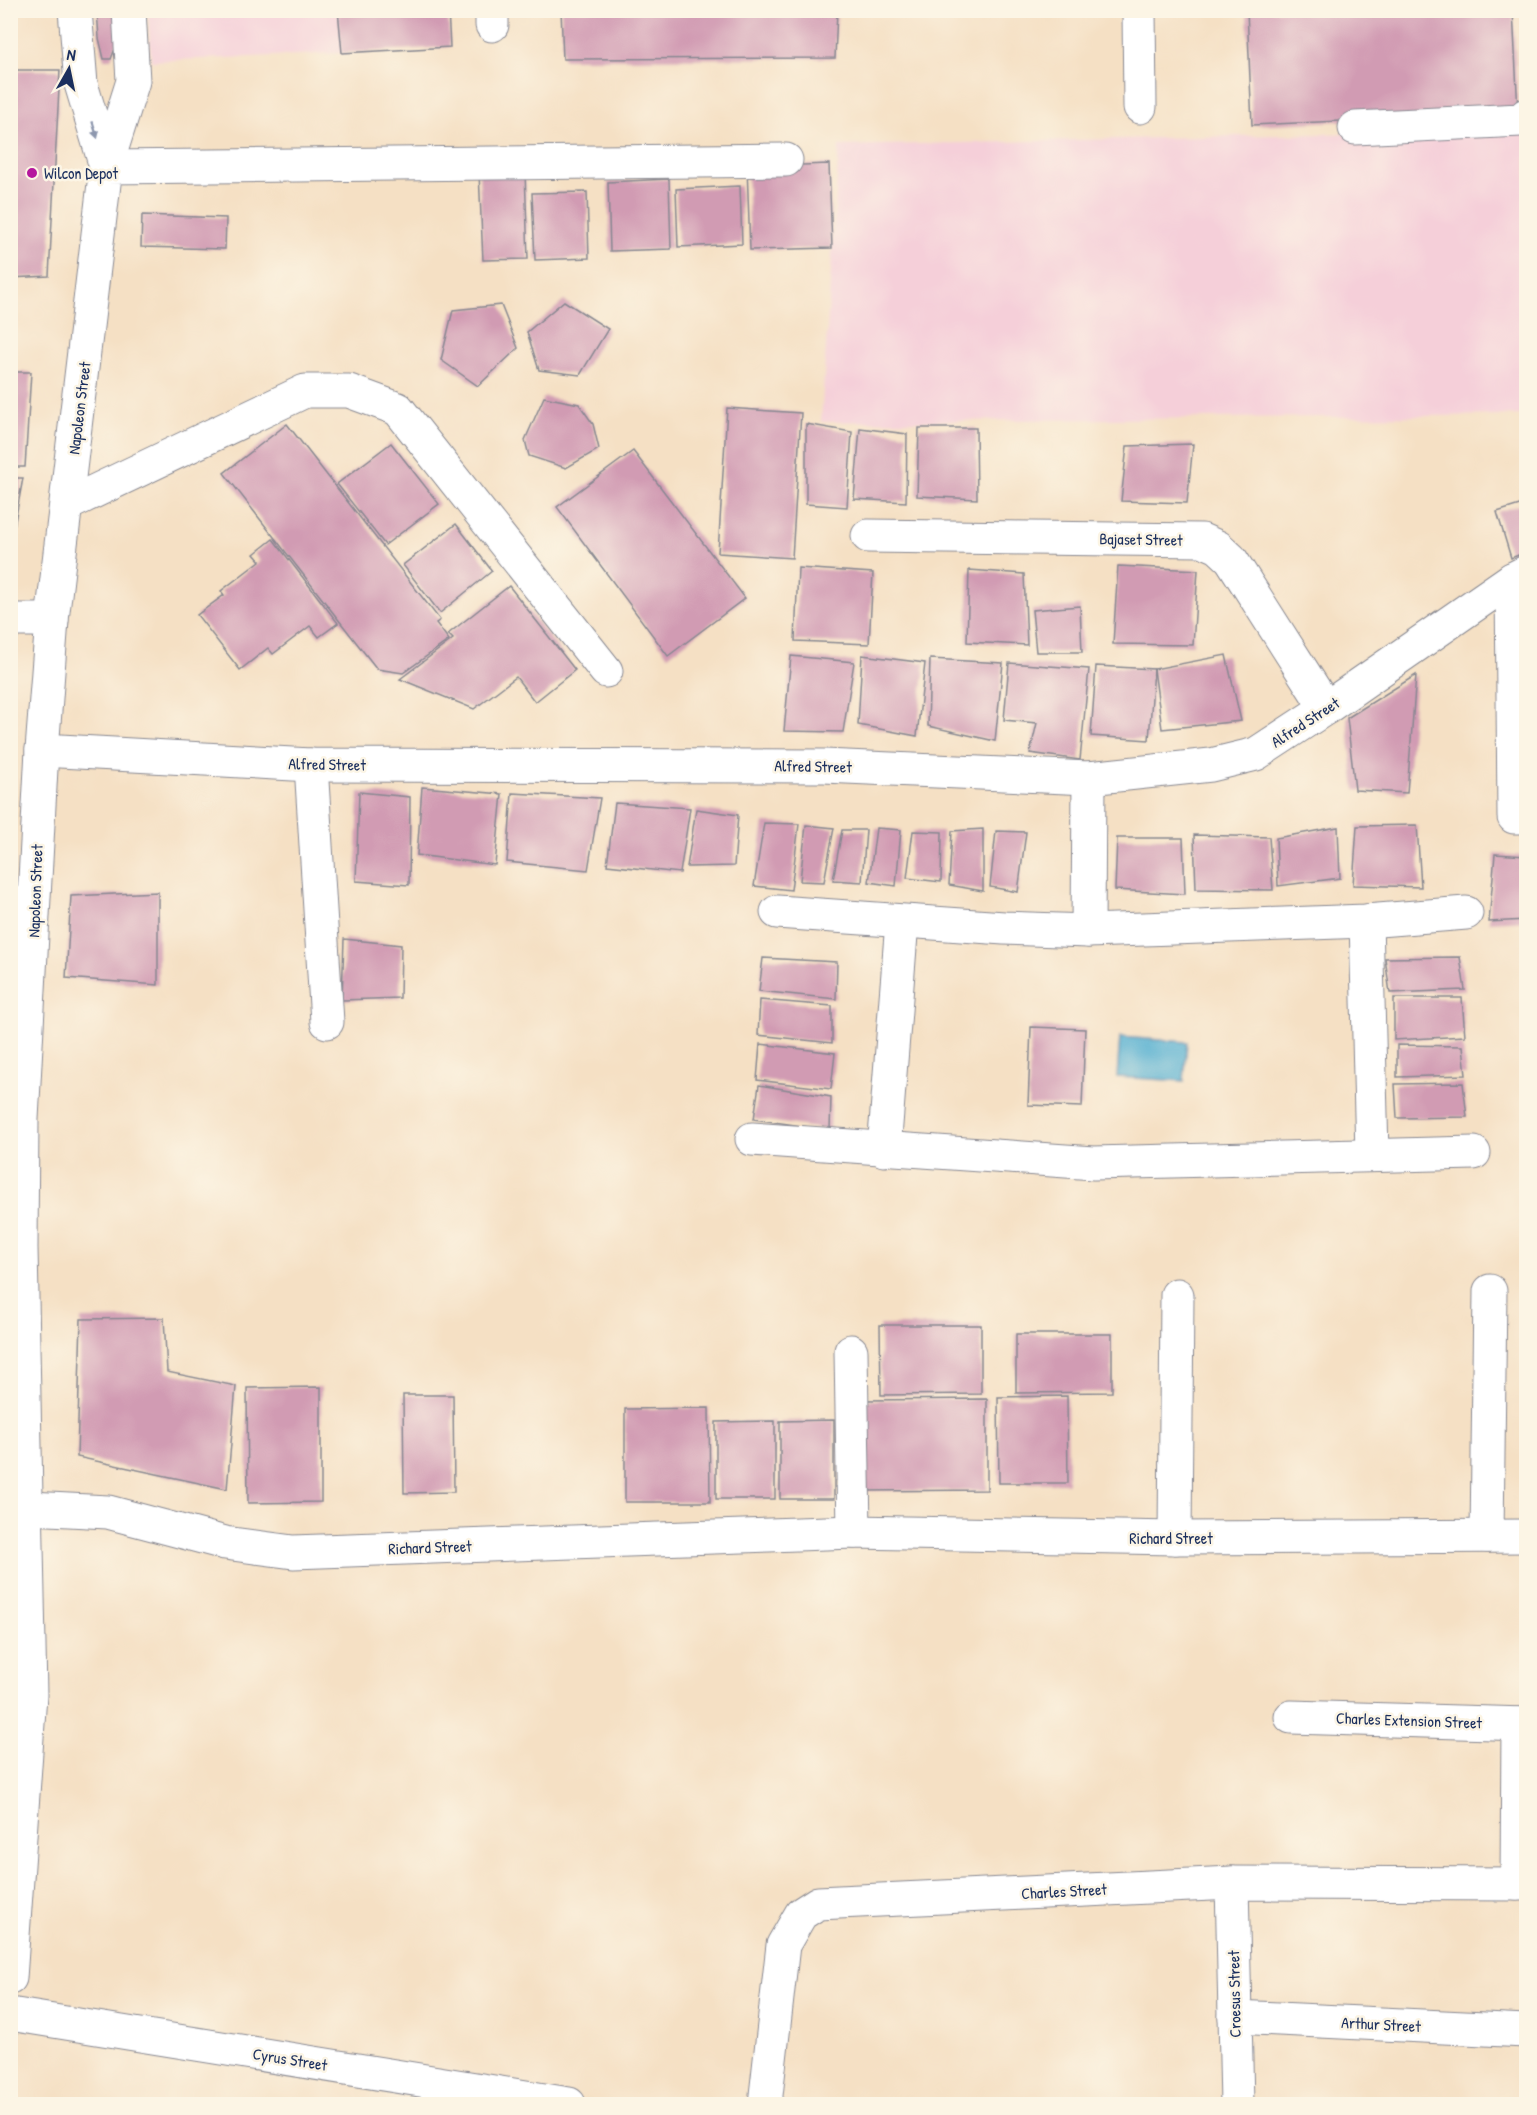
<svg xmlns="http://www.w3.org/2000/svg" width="1537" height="2115" viewBox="0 0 1537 2115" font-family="'Patrick Hand',sans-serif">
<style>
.built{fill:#f5cfd9}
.water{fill:#53afd1;stroke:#376f98;stroke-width:1.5}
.building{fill:#d19bb3}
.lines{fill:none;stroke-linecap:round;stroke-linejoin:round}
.minor-casing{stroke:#888891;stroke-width:35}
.minor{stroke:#fff;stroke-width:33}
.oneway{fill:#8d97ae}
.poi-dot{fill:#b5179e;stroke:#fcf5e5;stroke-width:2}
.labels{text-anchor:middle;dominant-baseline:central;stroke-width:5;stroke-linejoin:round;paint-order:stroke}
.poi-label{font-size:16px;fill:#1b2f5e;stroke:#fcf5e5;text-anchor:start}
.street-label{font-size:16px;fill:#1b2f5e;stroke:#fcf5e5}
</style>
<rect width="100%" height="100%" fill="#fcf5e5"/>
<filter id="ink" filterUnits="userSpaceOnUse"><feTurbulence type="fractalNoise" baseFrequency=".0167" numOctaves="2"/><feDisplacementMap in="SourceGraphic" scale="12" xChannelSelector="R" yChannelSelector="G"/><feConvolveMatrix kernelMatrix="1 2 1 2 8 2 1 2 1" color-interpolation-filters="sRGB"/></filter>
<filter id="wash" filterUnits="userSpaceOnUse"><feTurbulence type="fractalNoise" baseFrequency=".008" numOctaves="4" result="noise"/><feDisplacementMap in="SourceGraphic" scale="24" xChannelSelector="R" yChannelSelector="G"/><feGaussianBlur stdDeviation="1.35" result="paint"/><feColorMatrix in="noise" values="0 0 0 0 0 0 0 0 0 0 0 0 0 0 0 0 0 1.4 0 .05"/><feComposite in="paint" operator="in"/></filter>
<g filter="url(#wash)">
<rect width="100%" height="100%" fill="#f5e0c4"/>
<g class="built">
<polygon points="148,11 338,11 342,53 151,61"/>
<polygon points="1526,129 1526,415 821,422 839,146"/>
</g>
<polygon class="water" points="1120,1037 1187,1042 1184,1081 1117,1077"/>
<g id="blocks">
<g class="building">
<polygon points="97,10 118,10 119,38 111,59 104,59 99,38"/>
<polygon points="338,10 448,10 450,47 342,53"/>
<polygon points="561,10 837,10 835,58 563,59"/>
<polygon points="1247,10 1513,10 1518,113 1252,125"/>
<polygon points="10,70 60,70 49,276 10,278"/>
<polygon points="829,164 832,248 750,250 747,167"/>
<polygon points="525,172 528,259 483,260 479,173"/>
<polygon points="669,179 671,249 610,251 608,182"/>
<polygon points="740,186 742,244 678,247 676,189"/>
<polygon points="587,192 589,258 535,260 532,193"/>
<polygon points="142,215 226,218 225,249 141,247"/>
<polygon points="564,301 608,329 580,375 539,370 527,332"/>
<polygon points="501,305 518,348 478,386 441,360 453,310"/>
<polygon points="10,372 31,372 25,467 10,467"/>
<polygon points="544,397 579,404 593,424 599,449 566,468 529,456 525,440"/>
<polygon points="727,408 801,413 792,558 718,553"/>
<polygon points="287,424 440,620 436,623 449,640 403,673 377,669 224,473"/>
<polygon points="806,424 852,432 847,507 806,504"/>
<polygon points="860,428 907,434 906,502 854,499"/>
<polygon points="919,428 976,428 977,499 917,496"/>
<polygon points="391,443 439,504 385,545 337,484"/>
<polygon points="1193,444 1187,503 1121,501 1127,446"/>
<polygon points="633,451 745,598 668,656 557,507"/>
<polygon points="10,478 23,478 12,538 10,538"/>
<polygon points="1526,503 1526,552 1511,558 1497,512"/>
<polygon points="456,524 492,571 440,613 403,565"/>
<polygon points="273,539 338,623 319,637 310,626 273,654 268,648 240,670 197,615 224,595 221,591 260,561 254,554"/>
<polygon points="1118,566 1198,570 1193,645 1113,644"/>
<polygon points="798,568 873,573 869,644 795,641"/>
<polygon points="969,570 1024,574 1027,645 967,642"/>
<polygon points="509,586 575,670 535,702 516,677 474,709 400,679 453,639 448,634"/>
<polygon points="1080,606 1082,652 1036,652 1032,610"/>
<polygon points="862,655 925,663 917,736 858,725"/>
<polygon points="1226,655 1241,721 1162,729 1154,669"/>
<polygon points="791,656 854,662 843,732 784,731"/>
<polygon points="930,659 1003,663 995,741 928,726"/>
<polygon points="1009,663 1089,669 1080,760 1030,753 1037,723 1004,720"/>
<polygon points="1096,666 1154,669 1149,740 1091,736"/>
<polygon points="1416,675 1407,793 1355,790 1347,718"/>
<polygon points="422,787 502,794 495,865 417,855"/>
<polygon points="359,792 410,797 409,885 356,881"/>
<polygon points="512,793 600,798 588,870 507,862"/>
<polygon points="615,803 690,808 680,873 607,865"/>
<polygon points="696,809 738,815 734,866 687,867"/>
<polygon points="764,823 799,824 791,890 754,886"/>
<polygon points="806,825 834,828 824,882 800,881"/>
<polygon points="1417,825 1421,887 1353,885 1357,826"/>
<polygon points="1338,827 1340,878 1278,886 1276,838"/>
<polygon points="876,828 901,830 896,886 869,882"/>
<polygon points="983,829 983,891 949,885 952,831"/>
<polygon points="842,830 866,830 862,882 833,880"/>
<polygon points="913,831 942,832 941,882 907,878"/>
<polygon points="996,831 1026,832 1018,892 990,887"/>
<polygon points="1194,835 1269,837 1273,890 1196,889"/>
<polygon points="1117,838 1183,838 1185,894 1115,890"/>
<polygon points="1495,854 1526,856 1526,920 1489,922"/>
<polygon points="158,892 158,985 66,978 71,896"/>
<polygon points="344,939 401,945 400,998 342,1000"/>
<polygon points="1460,957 1465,990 1390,993 1385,958"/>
<polygon points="763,958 837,962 836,999 759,991"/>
<polygon points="1394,998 1462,998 1465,1036 1394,1040"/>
<polygon points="760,1000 832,1006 832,1043 758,1035"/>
<polygon points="1031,1027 1085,1029 1082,1107 1028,1105"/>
<polygon points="760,1044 835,1053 831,1089 757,1080"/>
<polygon points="1397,1045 1463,1046 1466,1075 1397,1077"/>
<polygon points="1463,1083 1467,1117 1397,1118 1395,1084"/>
<polygon points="759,1085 831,1097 830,1130 754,1119"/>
<polygon points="164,1318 167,1372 236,1386 227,1489 77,1457 81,1319"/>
<polygon points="880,1325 981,1325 981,1394 881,1395"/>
<polygon points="1016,1334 1112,1334 1112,1392 1016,1393"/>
<polygon points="321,1387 321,1502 248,1503 247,1388"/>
<polygon points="403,1395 453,1395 454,1492 404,1493"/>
<polygon points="1067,1396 1068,1483 999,1483 998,1397"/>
<polygon points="987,1399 987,1490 862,1491 862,1400"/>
<polygon points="709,1408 710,1502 625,1502 625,1409"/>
<polygon points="834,1420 834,1499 780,1499 780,1421"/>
<polygon points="775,1421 775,1499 716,1499 716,1422"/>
</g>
</g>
</g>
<g filter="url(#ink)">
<use href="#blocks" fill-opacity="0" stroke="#888891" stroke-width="1.5"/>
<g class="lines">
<g class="minor-casing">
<g id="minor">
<polyline points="75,10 81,84 106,167 133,81 129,10"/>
<polyline points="492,10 492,25"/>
<polyline points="1139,10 1140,107"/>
<polyline points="1355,128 1521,120 1526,115"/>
<polyline points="68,504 305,391 349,391 398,409 606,671"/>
<polyline points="868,536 1202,540 1218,547 1231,559 1326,708"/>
<polyline points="1512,579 1514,817 1526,817"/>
<polyline points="10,620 52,620"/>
<polyline points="42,750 311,765 824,766 1089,778 1211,765 1256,754 1326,708 1512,579 1526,572"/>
<polyline points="311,765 327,1022"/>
<polyline points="777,912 1004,928 1088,931 1366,921 1466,913"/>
<polyline points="1366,921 1372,1154"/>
<polyline points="1088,931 1089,778"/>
<polyline points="752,1139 1094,1163 1474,1153"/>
<polyline points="884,1150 902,922"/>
<polyline points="851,1351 854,1532"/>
<polyline points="10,1507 108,1512 225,1543 293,1552 854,1532 1175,1538 1526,1536"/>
<polyline points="1487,1536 1490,1291"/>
<polyline points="1175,1538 1177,1295"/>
<polyline points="1291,1717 1526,1724"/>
<polyline points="1232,1883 1237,2104"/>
<polyline points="1517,1884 1518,1724"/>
<polyline points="10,1978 30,1695 21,1248 22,1119 42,750 52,620 106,167 786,160"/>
<polyline points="10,2014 569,2104"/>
<polyline points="1235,2017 1526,2031"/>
<polyline points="765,2104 783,1945 801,1914 818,1903 1232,1883 1526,1884"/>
</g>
</g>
<use href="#minor" class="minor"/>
</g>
<defs><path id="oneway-solid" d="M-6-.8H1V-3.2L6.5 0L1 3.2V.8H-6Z" transform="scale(1.5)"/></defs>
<use class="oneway" href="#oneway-solid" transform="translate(95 130) rotate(73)"/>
</g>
<circle class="poi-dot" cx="32" cy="173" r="6"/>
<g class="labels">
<g class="poi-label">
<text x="44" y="173">Wilcon Depot</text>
</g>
<g class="street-label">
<text transform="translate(79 408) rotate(-83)">Napoleon Street</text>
<text transform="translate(1141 539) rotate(1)">Bajaset Street</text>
<text transform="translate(1305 722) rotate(-33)">Alfred Street</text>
<text transform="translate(327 764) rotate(1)">Alfred Street</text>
<text transform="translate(813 766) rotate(1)">Alfred Street</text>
<text transform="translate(35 891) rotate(-88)">Napoleon Street</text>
<text x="1171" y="1538">Richard Street</text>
<text transform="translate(430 1547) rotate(-2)">Richard Street</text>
<text transform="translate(1409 1720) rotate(2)">Charles Extension Street</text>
<text transform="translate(1064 1891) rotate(-3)">Charles Street</text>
<text transform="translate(1234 1994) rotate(-91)">Croesus Street</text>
<text transform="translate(1381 2024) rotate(3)">Arthur Street</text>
<text transform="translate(290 2059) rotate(9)">Cyrus Street</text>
</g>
</g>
<rect width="1537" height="2115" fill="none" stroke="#fcf5e5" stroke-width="36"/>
<g transform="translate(69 69) rotate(9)" stroke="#fcf5e5" stroke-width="4.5" paint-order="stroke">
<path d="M0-4.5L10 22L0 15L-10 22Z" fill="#1b2f5e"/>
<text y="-9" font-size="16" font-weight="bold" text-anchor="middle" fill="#1b2f5e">N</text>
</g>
</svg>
